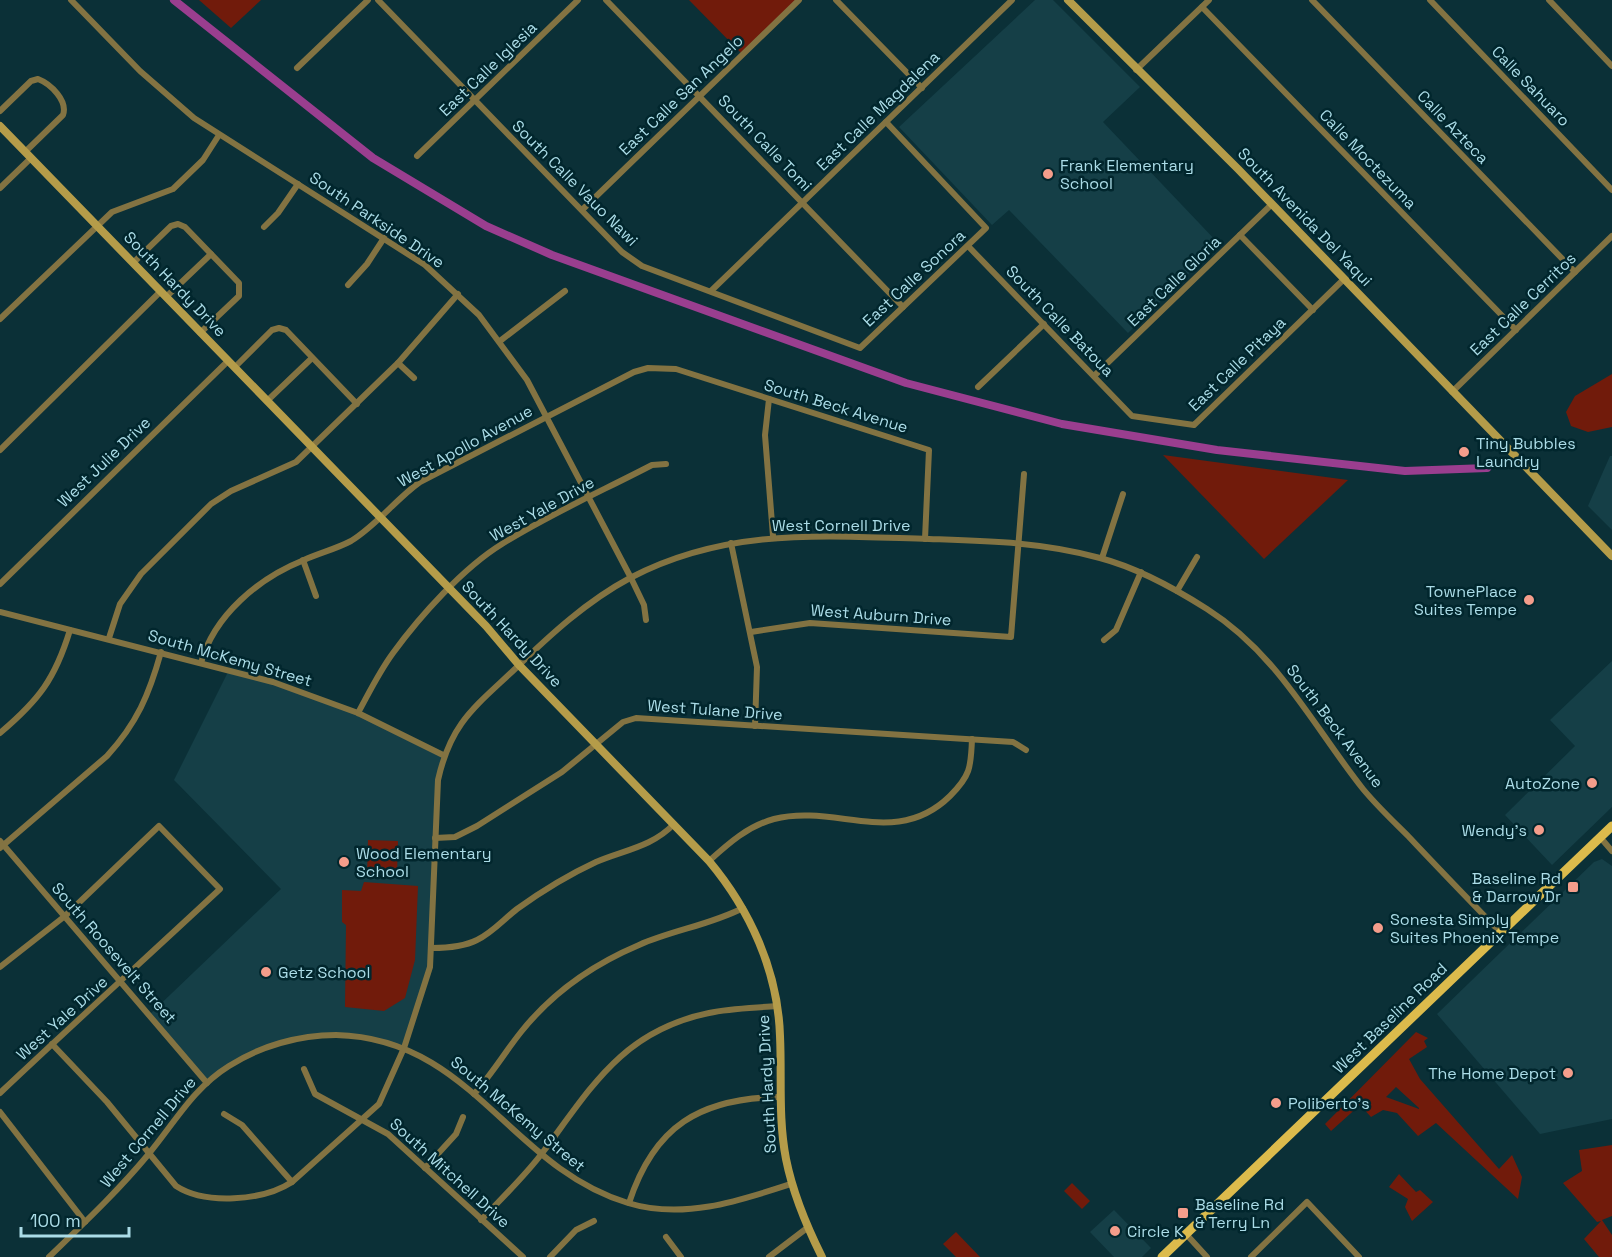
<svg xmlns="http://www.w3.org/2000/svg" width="1612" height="1257" viewBox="0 0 1612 1257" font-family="'Space Grotesk',sans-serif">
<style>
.built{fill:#153f47}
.green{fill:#711b0b;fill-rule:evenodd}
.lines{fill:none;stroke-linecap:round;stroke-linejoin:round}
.canal{stroke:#9a3e8f;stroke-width:8}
.street{stroke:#837342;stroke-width:6}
.secondary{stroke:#b59c49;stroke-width:8}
.primary{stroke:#dcbb4c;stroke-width:9}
.poi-dot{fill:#f49d8b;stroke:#01262d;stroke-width:2}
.labels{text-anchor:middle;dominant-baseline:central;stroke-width:5;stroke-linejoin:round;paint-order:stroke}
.street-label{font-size:16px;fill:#abdce7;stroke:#01262d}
.poi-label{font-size:16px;fill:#abdce7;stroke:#01262d;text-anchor:start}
</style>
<rect width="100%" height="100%" fill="#0b3037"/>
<g class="built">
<polygon points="1035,0 1053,0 1140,87 1103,122 1219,244 1128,333 1009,210 992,225 899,127"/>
<polygon points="1610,456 1612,456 1612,530 1588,506"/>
<polygon points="1612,661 1612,807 1552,865 1505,815 1575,746 1550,720"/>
<polygon points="229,670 323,699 443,755 438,780 430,967 404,1048 364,1037 299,1038 245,1057 207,1083 149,1015 281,889 174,780"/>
<polygon points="1602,859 1612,866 1612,1119 1540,1134 1437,1014 1594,862"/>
<polygon points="1114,1210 1151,1248 1142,1257 1114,1257 1090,1232"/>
</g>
<g class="green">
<polygon points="199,0 261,0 231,28"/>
<polygon points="689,0 799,0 742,54"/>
<polygon points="1612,374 1612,427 1588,432 1571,426 1566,412 1575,396"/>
<polygon points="1163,455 1348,480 1264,559"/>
<polygon points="368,840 398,841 397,876 367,876"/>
<polygon points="364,882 418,886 415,960 405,998 384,1011 345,1007 346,925 342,922 342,890 361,891"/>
<path d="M1416,1032L1428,1038L1424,1041L1427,1047L1409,1059L1420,1079L1499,1169L1512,1155L1522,1177L1518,1199L1436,1123L1418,1136L1397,1113L1383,1110L1371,1117L1360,1105L1331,1131L1325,1124ZM1396,1087L1419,1108V1109L1386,1097Z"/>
<polygon points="1612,1145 1612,1216 1602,1220 1612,1235 1612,1257 1599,1257 1584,1239 1601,1221 1597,1222 1563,1183 1582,1171 1579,1150"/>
<polygon points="1399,1174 1416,1192 1420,1190 1433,1202 1412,1221 1405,1207 1408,1199 1389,1187"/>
<polygon points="1072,1183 1090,1201 1082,1209 1064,1191"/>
<polygon points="956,1232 980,1257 956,1257 943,1244"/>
</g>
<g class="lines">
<polyline class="canal" points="174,0 373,158 486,226 552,255 906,383 1062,424 1217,450 1405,471 1487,468"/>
<g class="street">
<polyline points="71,0 140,71 194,118 425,265 479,315 527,380 631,578 644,605 646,620"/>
<polyline points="378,0 622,252 642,266 860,348 986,228 886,122"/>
<polyline points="606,0 903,307"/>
<polyline points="836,0 922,88"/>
<polyline points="1312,0 1575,272"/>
<polyline points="1430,0 1612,190"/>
<polyline points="1549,0 1612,66"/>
<polyline points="1202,7 1516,330"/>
<polyline points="297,68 368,0"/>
<polyline points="1136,70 1209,0"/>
<path d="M0,111L31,81L38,79C51,84 68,101 63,115L25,152"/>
<polyline points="417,156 578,0"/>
<polyline points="0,188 31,158"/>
<polyline points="582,210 799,0"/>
<polyline points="264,227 278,213 298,184"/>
<polyline points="1240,235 1313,310"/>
<polyline points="968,246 1132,416 1194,425 1344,279"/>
<polyline points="133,263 171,226 178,224 185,227 239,283 239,296 200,333"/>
<polyline points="348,285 367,264 384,238"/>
<polyline points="711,291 1012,0"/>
<polyline points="166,297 211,254"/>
<polyline points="0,319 112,212 173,189 203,160 219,135"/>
<polyline points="500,341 565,291"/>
<polyline points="398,363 414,378"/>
<polyline points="235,367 272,330 279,328 286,330 357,404"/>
<polyline points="1094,376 1272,204"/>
<polyline points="978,387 1044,324"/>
<polyline points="1452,392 1612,236"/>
<polyline points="769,399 765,435 773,536"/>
<polyline points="267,401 312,358"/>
<polyline points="0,450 161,291"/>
<polyline points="731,543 757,667 755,726"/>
<polyline points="1102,558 1123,494"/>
<polyline points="303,560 316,596"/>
<polyline points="0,584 228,361"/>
<polyline points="1177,591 1197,557"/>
<polyline points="0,612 273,682 358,713 443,755"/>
<polyline points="751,632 810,623 1011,637 1024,474"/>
<polyline points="109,638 120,604 141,574 211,504 231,491 296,462 398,363 458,294"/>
<polyline points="1104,640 1116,630 1141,572"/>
<path d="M201,663C214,615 259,578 304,560C319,553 336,549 351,541C376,526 396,499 420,482L634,372L648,368L676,369L929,450L925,539"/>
<path d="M358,713C369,693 379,672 393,653C420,616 463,568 502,544C550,514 602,491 652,465L666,464"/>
<path d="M0,733C39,700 55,679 70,630"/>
<polyline points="1600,837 1612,851"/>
<polyline points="435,838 455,837 477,826 562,772 623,722 636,718 1013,742 1026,750"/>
<polyline points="0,841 207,1083"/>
<path d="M0,848L107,756C137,723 149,695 161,652"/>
<path d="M709,861C729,843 748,826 774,819C836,803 896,849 950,796C970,776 971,768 972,739"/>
<path d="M432,948C448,948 463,947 477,940C492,933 504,919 517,909C542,891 568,875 596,862C624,850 652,847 674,824"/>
<path d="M0,967L65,916L159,826L220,889C147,957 73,1024 0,1093"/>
<path d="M52,1044L107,1102L176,1186C205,1205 263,1201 292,1182L379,1104L404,1048L430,967L438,780C451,722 475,707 516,668C550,635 587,601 630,578C727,527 824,536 929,539C987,541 1043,542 1100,558C1138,568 1174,588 1207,609C1278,654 1313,726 1363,789C1377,806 1393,821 1409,837C1439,869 1470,901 1501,933"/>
<polyline points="304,1069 315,1094 388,1134 523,1257"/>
<path d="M474,1094C492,1074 505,1052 521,1032C552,993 594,964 639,945C673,930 710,925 743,908"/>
<polyline points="0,1112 85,1222"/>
<polyline points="224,1114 242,1125 292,1182"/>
<polyline points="425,1168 456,1134 463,1117"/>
<path d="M629,1203C654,1126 700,1098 780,1097"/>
<path d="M481,1220C502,1198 525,1176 543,1152C591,1088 622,1031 709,1013C731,1008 755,1008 777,1006"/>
<polyline points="1186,1234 1207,1257"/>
<polyline points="666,1237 681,1257"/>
<path d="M49,1257C83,1224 117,1192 147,1156C174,1124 192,1089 229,1066C260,1046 299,1035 336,1035C472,1038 509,1167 628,1203C683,1220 739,1201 791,1184"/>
<polyline points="550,1257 576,1230 594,1221"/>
<polyline points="769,1257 807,1228"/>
<polyline points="1251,1257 1307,1202 1359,1257"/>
</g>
<g class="secondary">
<polyline points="1068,0 1238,169 1612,556"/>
<path d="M0,126L486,626L519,665L709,861C750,910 778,971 780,1036C782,1077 778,1118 786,1159C793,1194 806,1225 822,1257"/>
</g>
<polyline class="primary" points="1162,1257 1612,826"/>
</g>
<g class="poi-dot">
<circle cx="1048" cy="174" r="6"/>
<circle cx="1464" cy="452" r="6"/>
<circle cx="1529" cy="600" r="6"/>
<circle cx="1592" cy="783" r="6"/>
<circle cx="1539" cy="830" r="6"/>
<circle cx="344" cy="862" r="6"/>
<rect x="1567" y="881" width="12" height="12" rx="3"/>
<circle cx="1378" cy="928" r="6"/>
<circle cx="266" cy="972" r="6"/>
<circle cx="1568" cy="1073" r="6"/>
<circle cx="1276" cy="1103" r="6"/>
<rect x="1177" y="1207" width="12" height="12" rx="3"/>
<circle cx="1115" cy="1231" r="6"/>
</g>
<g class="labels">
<g class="street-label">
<text transform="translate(488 69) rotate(-44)">East Calle Iglesia</text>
<text transform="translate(1531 86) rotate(46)">Calle Sahuaro</text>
<text transform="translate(681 95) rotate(-44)">East Calle San Angelo</text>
<text transform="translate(878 111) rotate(-44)">East Calle Magdalena</text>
<text transform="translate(1453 127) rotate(46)">Calle Azteca</text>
<text transform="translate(765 143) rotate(46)">South Calle Tomi</text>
<text transform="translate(1368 159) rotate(46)">Calle Moctezuma</text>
<text transform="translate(575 183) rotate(45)">South Calle Vauo Nawi</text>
<text transform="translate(1305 217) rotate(46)">South Avenida Del Yaqui</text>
<text transform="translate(377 220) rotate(34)">South Parkside Drive</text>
<text transform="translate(914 278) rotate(-43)">East Calle Sonora</text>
<text transform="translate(1174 281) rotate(-44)">East Calle Gloria</text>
<text transform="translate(175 284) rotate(46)">South Hardy Drive</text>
<text transform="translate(1523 304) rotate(-44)">East Calle Cerritos</text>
<text transform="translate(1060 321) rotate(46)">South Calle Batoua</text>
<text transform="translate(1237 364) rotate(-44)">East Calle Pitaya</text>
<text transform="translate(836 406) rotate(17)">South Beck Avenue</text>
<text transform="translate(465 446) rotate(-29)">West Apollo Avenue</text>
<text transform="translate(104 462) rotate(-44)">West Julie Drive</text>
<text transform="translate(542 509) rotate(-29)">West Yale Drive</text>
<text x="841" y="525">West Cornell Drive</text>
<text transform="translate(881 615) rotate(4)">West Auburn Drive</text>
<text transform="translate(512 634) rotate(47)">South Hardy Drive</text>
<text transform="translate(230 658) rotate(16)">South McKemy Street</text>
<text transform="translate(715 710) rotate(4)">West Tulane Drive</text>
<text transform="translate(1335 726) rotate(53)">South Beck Avenue</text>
<text transform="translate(114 953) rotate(49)">South Roosevelt Street</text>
<text transform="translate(62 1018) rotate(-42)">West Yale Drive</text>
<text transform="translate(1390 1018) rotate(-44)">West Baseline Road</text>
<text transform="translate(767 1084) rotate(-93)">South Hardy Drive</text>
<text transform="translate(518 1114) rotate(40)">South McKemy Street</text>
<text transform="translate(148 1132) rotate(-50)">West Cornell Drive</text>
<text transform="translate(450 1173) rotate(42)">South Mitchell Drive</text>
</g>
<g class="poi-label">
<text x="1060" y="165">Frank Elementary<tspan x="1060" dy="18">School</tspan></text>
<text x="1476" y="443">Tiny Bubbles<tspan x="1476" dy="18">Laundry</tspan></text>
<text x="1517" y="591" text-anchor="end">TownePlace<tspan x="1517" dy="18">Suites Tempe</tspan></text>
<text x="1580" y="783" text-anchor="end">AutoZone</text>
<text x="1527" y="830" text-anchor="end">Wendy's</text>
<text x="356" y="853">Wood Elementary<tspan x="356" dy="18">School</tspan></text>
<text x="1561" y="878" text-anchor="end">Baseline Rd<tspan x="1561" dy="18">&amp; Darrow Dr</tspan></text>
<text x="1390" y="919">Sonesta Simply<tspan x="1390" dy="18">Suites Phoenix Tempe</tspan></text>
<text x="278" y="972">Getz School</text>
<text x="1556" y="1073" text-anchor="end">The Home Depot</text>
<text x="1288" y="1103">Poliberto’s</text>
<text x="1195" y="1204">Baseline Rd<tspan x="1195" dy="18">&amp; Terry Ln</tspan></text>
<text x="1127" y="1231">Circle K</text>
</g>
</g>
<path d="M21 1227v9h108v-9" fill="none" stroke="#abdce7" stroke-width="3"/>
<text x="30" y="1227" font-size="18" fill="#abdce7" stroke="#01262d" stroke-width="4.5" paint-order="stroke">100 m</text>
</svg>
